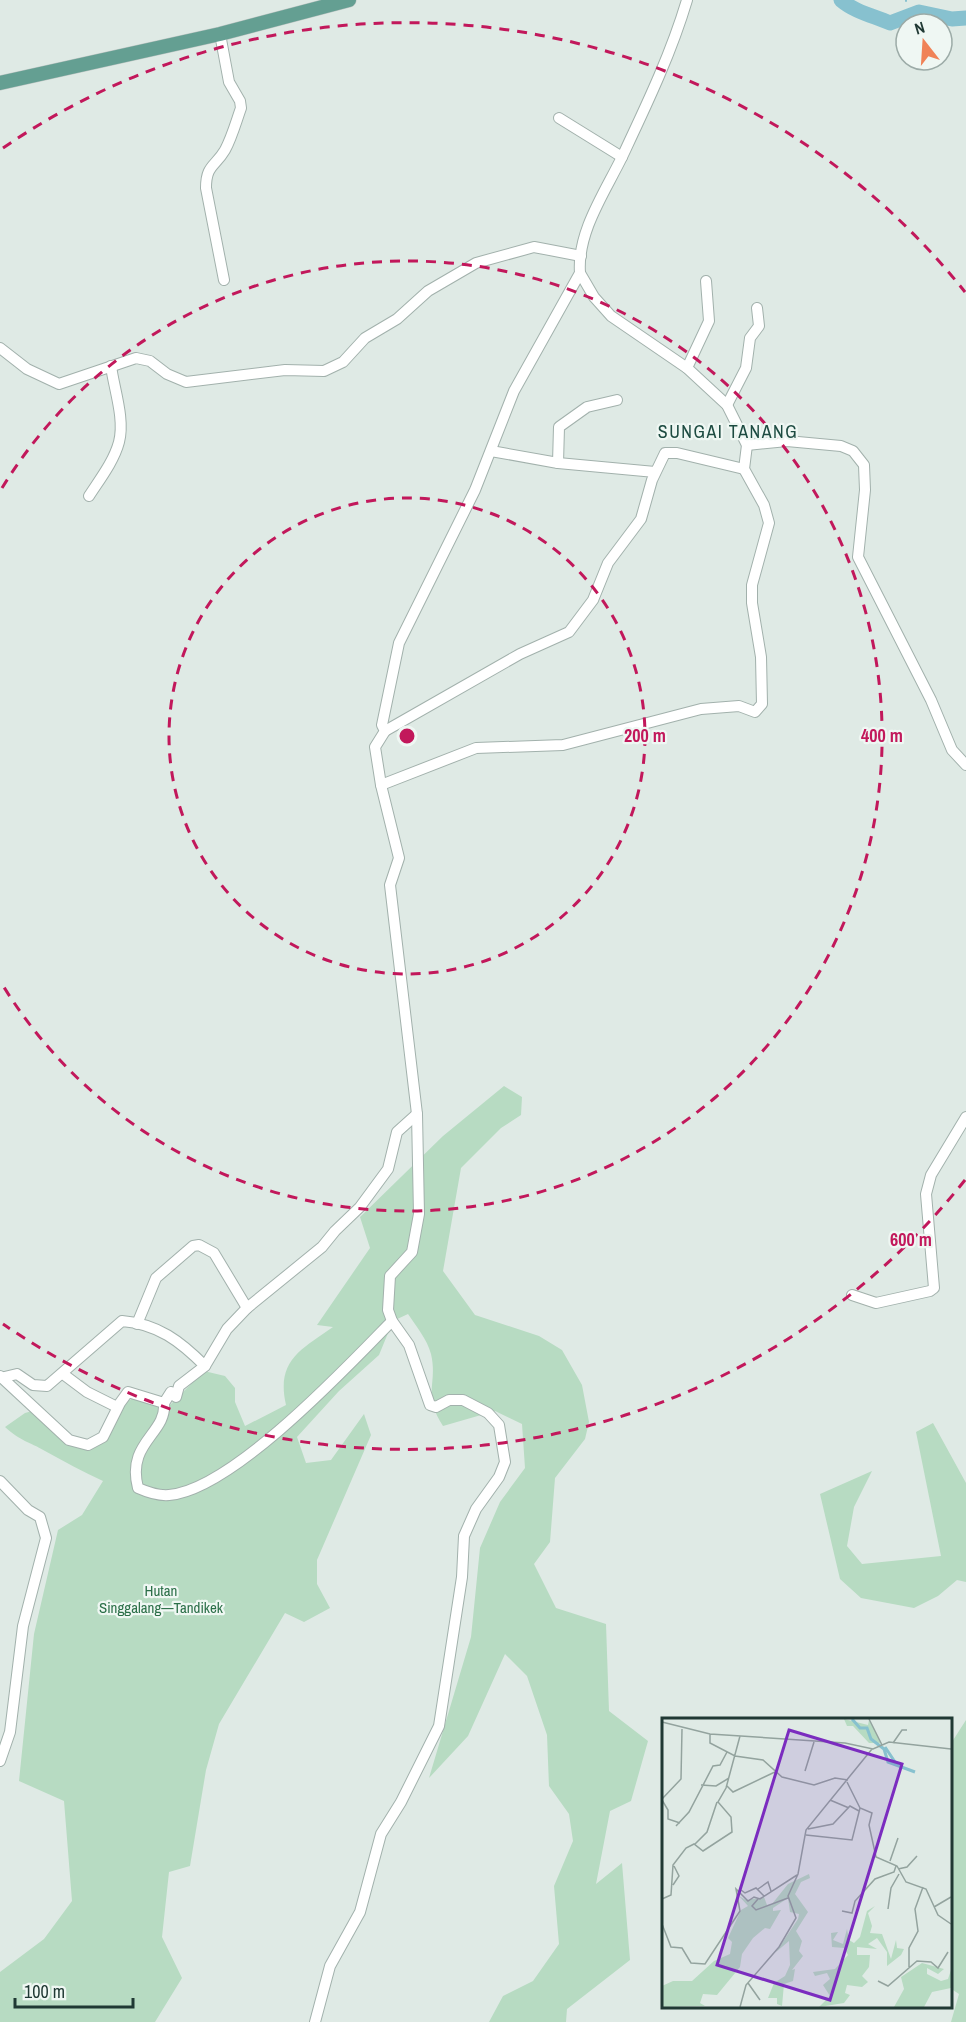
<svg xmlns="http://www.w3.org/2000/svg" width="966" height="2022" viewBox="0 0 966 2022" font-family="'Archivo Narrow',sans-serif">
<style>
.green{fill:#b7dbc2}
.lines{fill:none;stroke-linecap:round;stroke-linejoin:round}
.stream{stroke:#87c1cf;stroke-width:2}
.river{stroke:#87c1cf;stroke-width:15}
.minor-casing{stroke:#a2b1ac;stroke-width:12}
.major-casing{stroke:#bcc4c2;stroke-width:15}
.minor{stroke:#fff;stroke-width:10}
.major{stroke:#649f92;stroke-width:14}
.ring{fill:none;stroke:#c2185b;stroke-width:3;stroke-dasharray:10 8}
.labels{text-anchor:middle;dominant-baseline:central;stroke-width:4.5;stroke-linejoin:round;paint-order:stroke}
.park-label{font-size:15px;fill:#2b6f48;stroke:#eff7f3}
.quarter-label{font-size:18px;letter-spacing:1.5px;fill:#1d4b41;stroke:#eff7f3}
.inset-river{fill:none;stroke:#87c1cf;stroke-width:3}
.inset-road{fill:none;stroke:#93a39e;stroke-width:1.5}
.view{fill:#7b2cbf;fill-opacity:0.15;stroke:#7b2cbf;stroke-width:3}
.inset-edge{fill:none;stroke:#203934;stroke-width:3}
.centre{fill:#c2185b;stroke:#eff7f3;stroke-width:3}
.ring-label{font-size:18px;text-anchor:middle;font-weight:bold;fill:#c2185b;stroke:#eff7f3;stroke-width:4.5;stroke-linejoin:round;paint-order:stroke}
</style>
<rect width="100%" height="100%" fill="#dfeae5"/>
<g class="green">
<path d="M504,1086L522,1097L521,1115L501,1128L461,1168L443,1271L475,1315L539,1336L562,1350L582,1385L589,1422L585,1439L555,1478L550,1542L534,1564L556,1608L606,1624L609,1711L648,1741L631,1801L610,1811L596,1884L622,1863L630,1960L567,2009L566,2022H489L503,1996L533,1981L559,1944L554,1886L573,1841L569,1814L549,1786L547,1735L527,1676L505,1654L468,1736L429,1778L471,1637L480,1548L500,1502L525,1468L522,1424L495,1411L443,1426C422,1393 438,1384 431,1354C427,1339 416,1326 408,1314L393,1321L379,1355L339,1391L297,1437L306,1463L331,1460L364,1414L371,1435L317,1560V1584L330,1608L304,1622L285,1613L219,1724L206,1770L190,1866L169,1872L162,1937L182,1978L155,2022H0V1972L44,1939L72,1901L64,1801L19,1781L34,1634L58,1530L82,1515L103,1481C83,1472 65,1462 45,1451C28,1441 22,1442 5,1427L25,1413L43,1408L70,1437L90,1444L126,1401L138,1397L164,1400L170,1405L204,1371L225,1376L235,1388V1402L245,1426L286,1405C276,1361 300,1350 333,1327L317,1325L370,1248L360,1217L443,1136Z"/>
<polygon points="933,1423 966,1483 966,1582 957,1580 938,1596 914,1608 861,1598 840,1579 820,1494 872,1471 854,1507 847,1546 862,1564 941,1556 916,1432"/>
<polygon points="966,1720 966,2022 951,2022 959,1994 950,1988 950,1745"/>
</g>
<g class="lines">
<polyline class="stream" points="906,0 906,1"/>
<path class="river" d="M841,0C855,12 874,16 890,23L919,12L952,19L966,18"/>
<g class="minor-casing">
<g id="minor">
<path d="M220,34L229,82L240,101L241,108C236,122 232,137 225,150C215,167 206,165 206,188L224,280"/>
<polyline points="559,118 622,157"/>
<polyline points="580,273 594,297 611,316 687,368 727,405 747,445 787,441 841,446 853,451 864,465 865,490 858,557 931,700 952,750 966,765"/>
<polyline points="0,348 27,369 59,384 136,358 150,361 167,374 186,382 285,370 324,371 343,362 365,338 397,319 428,291 476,263 534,247 581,256"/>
<polyline points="687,368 709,321 706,281"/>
<polyline points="727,405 746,368 750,338 759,326 757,308"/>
<polyline points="491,451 558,463 655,472"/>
<polyline points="558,463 559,427 587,407 617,400"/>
<path d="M89,496C100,479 114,461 119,442C125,419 114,389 111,366"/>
<polyline points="385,731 520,654 569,632 593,600 608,563 641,519 652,480 665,453 677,453 744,469"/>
<polyline points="381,785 476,748 563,745 701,709 739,706 755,712 762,704 761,657 752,603 752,585 769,523 764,505 744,469 747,445"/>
<polyline points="852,1295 876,1303 930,1291 934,1288 926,1194 931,1175 966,1117"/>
<polyline points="137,1324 156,1278 193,1246 199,1245 214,1253 247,1308"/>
<polyline points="63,1374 87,1392 117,1407"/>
<polyline points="0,1376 69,1440 88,1445 103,1437 120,1403 128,1392 164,1403 171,1392 176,1397 179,1386 205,1366 227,1329 247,1308 322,1247 335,1231 360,1207 388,1169 397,1132 417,1114"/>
<path d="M1,1378L17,1374L33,1385L47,1386L122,1321C158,1324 180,1341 205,1366"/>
<path d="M164,1403C167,1434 126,1442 138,1488C147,1492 158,1496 169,1495C232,1490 347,1367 392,1321"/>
<polyline points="0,1481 28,1510 40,1517 46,1538 23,1626 10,1732 0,1761"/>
<path d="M315,2022L330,1966L360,1912L381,1834L401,1802L439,1726L462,1577L464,1536L476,1509L499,1477L505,1462L499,1425L488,1413L463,1400H449L436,1407L430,1405L409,1345L392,1321L388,1310L390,1276L412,1252L419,1214L417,1114L390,885L399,858L381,785L375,747L385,731L382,725L399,643L475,490L514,391L580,273C577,232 605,192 622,157C646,106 671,54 687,0"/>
</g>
</g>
<g class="major-casing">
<polyline id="major" points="0,83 220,34 349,0"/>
</g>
<use href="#minor" class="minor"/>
<use href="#major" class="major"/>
</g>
<g class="ring">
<circle cx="407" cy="736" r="238"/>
<path d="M2 488A475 475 0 1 1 2 984"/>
<path d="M965 1180A713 713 0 0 1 3 1324M3 148A713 713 0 0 1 965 292"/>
</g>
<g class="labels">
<g class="park-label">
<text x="161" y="1590">Hutan<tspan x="161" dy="17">Singgalang—Tandikek</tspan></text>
</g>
<g class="quarter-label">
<text x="728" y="431">SUNGAI TANANG</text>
</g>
</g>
<g transform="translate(662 1718)">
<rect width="290" height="290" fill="#dfeae5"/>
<path d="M182,1L206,7L207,2L219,25H207L191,8H185ZM147,156L148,160L139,164L133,176L146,194L134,213L140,223L137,233L141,238L130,252L133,251L131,263L122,266L120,288L115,286V280H106L112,265L123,258L128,247L127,223L114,234L136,201L137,196L128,194L126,180L111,190V193L119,192L108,211L103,210L91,220L80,236L78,249L55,277L41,276L38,285L43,288L0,289V268L11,263H30L52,243L68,236L70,224L66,220L79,192L86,188L77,178L84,182L102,179L105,187L110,186L126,166ZM213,188L206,195L210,208L208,215L220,216L229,241L234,222L235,230L242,231L239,237L225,248V234L215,220L206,226L215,231L195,229V237H208L207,249L200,258L206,264L200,269L185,267L183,275L188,277L182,285L157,289L168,278L161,267L168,261L165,255L153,258L151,254L173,251L186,237L182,230L170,229L169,215L176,214L171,222L181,226L185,211L187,222L192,225L198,219L205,193ZM260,245L282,251L276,256L265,250V256L279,263L286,261L289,252V270L270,274L262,289H232L242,271L239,259Z" fill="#b7dbc2"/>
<path class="inset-river" d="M190,1L198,10H205L209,21L222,31L226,44L253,54M223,29L233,44"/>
<path class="inset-road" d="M207,1L220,27M0,4L48,16L183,25L211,31L227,24L289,31M48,16V25L73,38L101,42L120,59L152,67L173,60L186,62M231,25L240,12H245M143,53L152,24M185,64L198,90L210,95L207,107L214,139L235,148L244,164L264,171L276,197L289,206M39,67L54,68L67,60M65,68L71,74L115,53M0,81L19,61L20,11M0,82L6,92V101L18,105M168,82L187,90M14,108L27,94L51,48L58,47L65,34M146,111L171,106L188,88L197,93M144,117L190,122L198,90M33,126L45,114L55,84M228,143L236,120M236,151L245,149L255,138M11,167L17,158L12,148M96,171L106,164L109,173M79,172L83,175L94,170L102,178M0,181L9,177L11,147L24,130L32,126L41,133L70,114L69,99L56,84L64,70L78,18M96,181L90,188L94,192L126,180M272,189L289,179M226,191L229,170L237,156M180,193L190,195L193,183L213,161L232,154L234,148M0,206L9,229L20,230L29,245L43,246L78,193L74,171L86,183L92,179L98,181L135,157M247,249V230L256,213L253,191L261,169M216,263L226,268L255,243L269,244L276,250L286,234M86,265L98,282M78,289L84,267L117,229L134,200L126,178L136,156L144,112L210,31"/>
<path class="view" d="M127,12L240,46L168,282L55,247Z"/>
<rect width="290" height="290" class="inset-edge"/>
</g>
<circle cx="407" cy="736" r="9" class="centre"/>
<g class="ring-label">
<text x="645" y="742">200 m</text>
<text x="882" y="742">400 m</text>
<text x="911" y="1246">600 m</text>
</g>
<g transform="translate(924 42) rotate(343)"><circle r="28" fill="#eff7f3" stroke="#9caba7" stroke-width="1.5"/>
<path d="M0-4.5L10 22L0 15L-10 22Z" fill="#f08257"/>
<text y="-9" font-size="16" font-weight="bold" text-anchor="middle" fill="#203934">N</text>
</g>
<path d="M15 1998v9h118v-9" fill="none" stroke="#203934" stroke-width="3"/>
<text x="24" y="1998" font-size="18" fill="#203934" stroke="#eff7f3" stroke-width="4.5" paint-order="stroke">100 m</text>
</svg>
